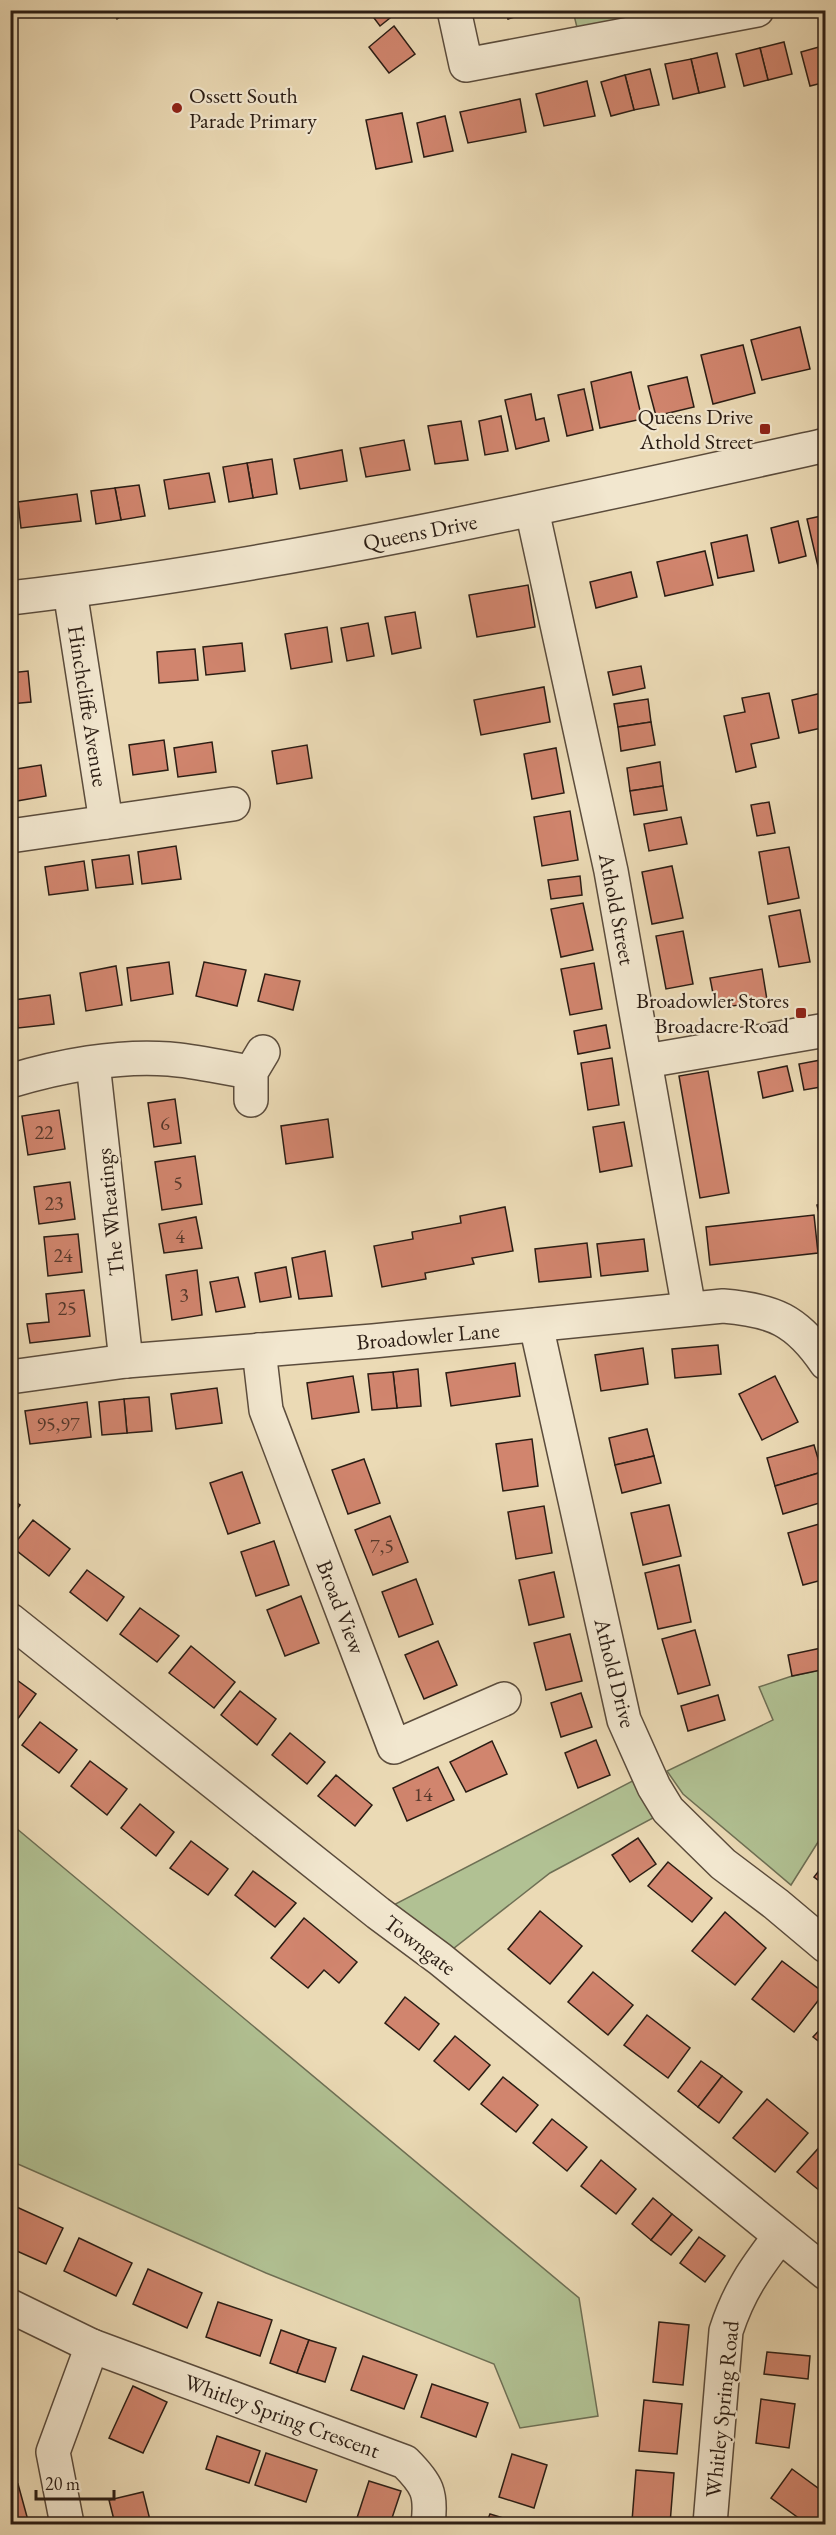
<svg xmlns="http://www.w3.org/2000/svg" width="836" height="2535" viewBox="0 0 836 2535" font-family="'EB Garamond',serif">
<style>
.green{fill:#b1c193;stroke:#6e6f54;stroke-width:1.5}
.building{fill:#d1856e;stroke:#2b1d14;stroke-width:1.5}
.lines{fill:none;stroke-linecap:round;stroke-linejoin:round}
.minor-casing{stroke:#5b4c3c;stroke-width:36}
.minor{stroke:#f2e7cf;stroke-width:33}
.poi-dot{fill:#8f2418;stroke:#f2e7cf;stroke-width:2}
.labels{text-anchor:middle;dominant-baseline:central;stroke-width:4.5;stroke-linejoin:round;paint-order:stroke}
.number-label{font-size:20px;fill:#54372a}
.poi-label{font-size:22px;fill:#2b1d14;stroke:#f2e7cf;text-anchor:end}
.street-label{font-size:22px;fill:#2b1d14;stroke:#f2e7cf}
</style>
<rect width="100%" height="100%" fill="#ebdab5"/>
<filter id="stains"><feTurbulence type="fractalNoise" baseFrequency=".00333" numOctaves="4"/><feColorMatrix values="0 0 0 0 .2 0 0 0 0 .09 0 0 0 0 .02 0 0 0 .5 -.17"/></filter>
<radialGradient id="worn" r=".72"><stop offset=".6" stop-color="#630" stop-opacity="0"/><stop offset="1" stop-color="#630" stop-opacity=".3"/></radialGradient>
<g class="green">
<polygon points="573,11 669,11 581,44"/>
<polygon points="825,1669 825,1831 791,1885 683,1794 667,1771 773,1720 759,1687 792,1676"/>
<polygon points="648,1773 668,1810 550,1873 440,1959 378,1913"/>
<polygon points="10,1823 579,2298 598,2416 520,2428 494,2364 266,2273 11,2161"/>
</g>
<g class="building">
<polygon points="112,10 130,10 117,19"/>
<polygon points="368,10 400,10 380,26"/>
<polygon points="505,10 538,10 508,19"/>
<polygon points="394,26 415,54 389,73 369,47"/>
<polygon points="784,42 792,74 768,80 760,48"/>
<polygon points="826,45 826,82 810,86 801,52"/>
<polygon points="760,48 768,80 744,86 736,54"/>
<polygon points="717,53 725,87 699,93 691,59"/>
<polygon points="691,59 699,93 673,99 665,64"/>
<polygon points="650,69 659,105 634,110 625,75"/>
<polygon points="625,75 634,110 611,116 601,82"/>
<polygon points="587,81 595,116 544,126 536,94"/>
<polygon points="520,99 526,132 468,143 460,112"/>
<polygon points="402,113 412,162 376,169 366,120"/>
<polygon points="445,116 453,151 424,157 417,123"/>
<polygon points="800,327 810,369 762,380 751,340"/>
<polygon points="743,345 755,393 713,404 701,355"/>
<polygon points="631,372 642,419 600,428 591,382"/>
<polygon points="687,377 694,407 656,416 648,386"/>
<polygon points="584,389 593,430 567,436 558,395"/>
<polygon points="531,394 536,420 544,418 549,441 516,449 505,400"/>
<polygon points="501,416 508,451 485,455 479,421"/>
<polygon points="461,421 468,460 435,464 428,426"/>
<polygon points="404,440 410,470 366,477 360,448"/>
<polygon points="342,450 347,481 300,489 294,459"/>
<polygon points="272,459 277,494 253,498 247,463"/>
<polygon points="247,463 253,498 229,502 223,467"/>
<polygon points="209,473 215,502 169,509 164,480"/>
<polygon points="139,485 145,516 121,520 115,488"/>
<polygon points="115,488 121,520 96,524 91,491"/>
<polygon points="77,494 81,521 21,528 18,502"/>
<polygon points="826,515 826,574 820,575 807,519"/>
<polygon points="798,521 806,556 779,563 771,528"/>
<polygon points="747,535 754,571 718,578 711,543"/>
<polygon points="705,551 713,585 665,596 657,562"/>
<polygon points="631,572 637,597 596,608 590,582"/>
<polygon points="528,585 535,627 477,637 469,595"/>
<polygon points="415,612 421,648 392,654 385,617"/>
<polygon points="368,623 374,656 347,661 341,628"/>
<polygon points="327,627 332,662 291,669 285,634"/>
<polygon points="242,643 245,671 206,675 203,647"/>
<polygon points="195,649 198,680 159,683 157,652"/>
<polygon points="641,666 645,688 613,695 608,672"/>
<polygon points="28,671 31,702 10,704 10,673"/>
<polygon points="544,687 550,722 481,735 474,700"/>
<polygon points="826,692 826,727 799,733 792,700"/>
<polygon points="769,693 779,738 751,744 756,767 736,772 724,716 745,712 742,698"/>
<polygon points="648,699 651,722 618,727 614,704"/>
<polygon points="651,722 655,745 621,751 618,727"/>
<polygon points="164,740 168,770 133,775 129,745"/>
<polygon points="212,742 216,772 178,777 174,748"/>
<polygon points="307,745 312,778 277,784 272,751"/>
<polygon points="556,748 564,793 532,799 524,754"/>
<polygon points="660,762 663,786 630,791 627,768"/>
<polygon points="41,765 46,796 11,802 10,770"/>
<polygon points="663,786 667,810 634,815 630,791"/>
<polygon points="769,802 775,833 757,836 751,805"/>
<polygon points="570,811 578,860 542,866 534,817"/>
<polygon points="681,817 687,844 649,851 644,824"/>
<polygon points="176,846 181,879 142,884 138,852"/>
<polygon points="789,847 799,898 768,904 759,852"/>
<polygon points="129,855 133,884 96,888 92,860"/>
<polygon points="84,861 88,890 49,895 45,867"/>
<polygon points="672,866 683,918 652,924 642,872"/>
<polygon points="580,876 582,895 551,899 548,880"/>
<polygon points="583,903 593,950 561,957 551,909"/>
<polygon points="800,910 810,962 779,967 769,916"/>
<polygon points="683,931 693,984 666,989 656,936"/>
<polygon points="169,962 173,994 131,1001 127,968"/>
<polygon points="204,962 246,970 237,1006 196,996"/>
<polygon points="594,963 602,1009 570,1015 561,969"/>
<polygon points="116,966 122,1005 86,1011 80,973"/>
<polygon points="762,969 767,1000 716,1009 710,978"/>
<polygon points="265,974 300,981 293,1010 258,1001"/>
<polygon points="50,995 54,1024 18,1028 14,1000"/>
<polygon points="606,1025 610,1048 578,1054 574,1031"/>
<polygon points="612,1058 619,1105 588,1110 581,1063"/>
<polygon points="826,1059 826,1086 804,1090 799,1064"/>
<polygon points="787,1066 793,1091 763,1098 758,1072"/>
<polygon points="708,1071 729,1193 700,1198 679,1076"/>
<polygon points="175,1099 181,1143 154,1147 148,1103"/>
<polygon points="59,1110 65,1149 28,1155 22,1116"/>
<polygon points="328,1119 333,1157 286,1164 281,1126"/>
<polygon points="624,1122 632,1166 600,1172 593,1127"/>
<polygon points="195,1156 202,1204 162,1210 155,1162"/>
<polygon points="70,1182 75,1219 39,1224 34,1187"/>
<polygon points="826,1203 826,1237 825,1237 817,1205"/>
<polygon points="505,1207 513,1251 472,1258 474,1264 425,1273 426,1279 382,1287 374,1246 413,1239 412,1232 461,1223 460,1216"/>
<polygon points="814,1215 818,1253 710,1265 706,1227"/>
<polygon points="196,1217 202,1248 164,1253 159,1224"/>
<polygon points="78,1234 82,1272 48,1276 44,1237"/>
<polygon points="644,1239 648,1271 601,1276 597,1244"/>
<polygon points="587,1243 591,1277 539,1282 535,1249"/>
<polygon points="325,1251 332,1296 299,1299 292,1258"/>
<polygon points="286,1267 291,1297 260,1302 255,1273"/>
<polygon points="197,1270 202,1315 172,1320 166,1275"/>
<polygon points="238,1277 245,1307 216,1312 210,1282"/>
<polygon points="84,1290 90,1336 30,1343 27,1324 49,1322 46,1294"/>
<polygon points="718,1345 721,1374 675,1378 672,1349"/>
<polygon points="643,1348 648,1384 601,1391 595,1355"/>
<polygon points="515,1363 520,1396 451,1406 446,1373"/>
<polygon points="418,1369 421,1406 397,1408 393,1372"/>
<polygon points="393,1372 397,1408 372,1410 368,1374"/>
<polygon points="353,1376 359,1412 312,1419 307,1383"/>
<polygon points="775,1376 798,1422 762,1440 739,1394"/>
<polygon points="217,1388 222,1423 176,1429 171,1394"/>
<polygon points="149,1397 152,1431 127,1433 124,1399"/>
<polygon points="124,1399 127,1433 102,1435 99,1402"/>
<polygon points="87,1402 91,1437 30,1444 25,1411"/>
<polygon points="647,1429 654,1456 615,1465 609,1438"/>
<polygon points="532,1439 538,1486 503,1491 496,1444"/>
<polygon points="814,1445 822,1472 775,1486 767,1458"/>
<polygon points="654,1456 661,1483 622,1493 615,1465"/>
<polygon points="364,1459 380,1503 348,1514 332,1470"/>
<polygon points="242,1472 260,1523 228,1534 210,1483"/>
<polygon points="822,1472 826,1484 826,1501 783,1514 775,1486"/>
<polygon points="10,1498 20,1505 10,1519"/>
<polygon points="669,1505 681,1556 643,1565 631,1513"/>
<polygon points="544,1506 552,1553 516,1559 508,1512"/>
<polygon points="390,1516 408,1562 373,1575 355,1530"/>
<polygon points="33,1520 70,1549 49,1576 12,1547"/>
<polygon points="826,1522 826,1579 803,1585 788,1533"/>
<polygon points="274,1541 289,1585 256,1596 241,1552"/>
<polygon points="679,1565 691,1622 658,1629 645,1573"/>
<polygon points="87,1570 124,1597 107,1621 70,1592"/>
<polygon points="554,1572 564,1617 529,1625 519,1580"/>
<polygon points="416,1579 433,1624 399,1637 382,1592"/>
<polygon points="301,1596 319,1643 285,1656 267,1610"/>
<polygon points="140,1608 179,1636 157,1662 120,1634"/>
<polygon points="695,1630 710,1685 678,1694 662,1639"/>
<polygon points="570,1634 582,1681 546,1690 534,1643"/>
<polygon points="438,1641 457,1685 424,1699 405,1655"/>
<polygon points="191,1646 235,1682 214,1708 169,1673"/>
<polygon points="826,1647 826,1669 792,1676 788,1655"/>
<polygon points="10,1675 36,1694 17,1720 10,1715"/>
<polygon points="240,1691 276,1719 257,1745 221,1715"/>
<polygon points="581,1693 592,1727 561,1737 551,1703"/>
<polygon points="718,1695 725,1720 688,1731 681,1706"/>
<polygon points="40,1722 77,1750 59,1773 22,1745"/>
<polygon points="290,1733 325,1762 307,1784 272,1755"/>
<polygon points="596,1740 610,1775 578,1788 565,1753"/>
<polygon points="492,1741 507,1774 466,1792 450,1762"/>
<polygon points="90,1761 127,1789 107,1815 71,1786"/>
<polygon points="438,1767 454,1800 407,1821 393,1788"/>
<polygon points="336,1775 372,1805 355,1826 318,1796"/>
<polygon points="140,1804 174,1832 156,1856 121,1828"/>
<polygon points="638,1838 656,1864 630,1882 612,1855"/>
<polygon points="191,1841 228,1869 208,1895 170,1868"/>
<polygon points="668,1862 712,1898 692,1922 648,1886"/>
<polygon points="826,1862 826,1886 814,1877"/>
<polygon points="253,1871 296,1903 275,1927 235,1895"/>
<polygon points="540,1911 582,1946 550,1984 508,1949"/>
<polygon points="725,1912 766,1948 735,1985 692,1951"/>
<polygon points="304,1918 357,1962 339,1983 324,1970 308,1988 271,1958"/>
<polygon points="782,1961 824,1993 794,2032 752,1999"/>
<polygon points="593,1972 633,2005 608,2035 568,2002"/>
<polygon points="405,1997 439,2024 419,2050 385,2023"/>
<polygon points="647,2015 690,2048 668,2078 624,2045"/>
<polygon points="826,2023 826,2047 813,2037"/>
<polygon points="455,2036 490,2065 469,2090 434,2061"/>
<polygon points="701,2061 722,2076 698,2107 678,2091"/>
<polygon points="722,2076 742,2092 719,2123 698,2107"/>
<polygon points="503,2077 538,2105 516,2132 481,2104"/>
<polygon points="767,2099 808,2133 775,2172 733,2138"/>
<polygon points="552,2119 587,2147 567,2171 533,2143"/>
<polygon points="824,2142 826,2143 826,2196 797,2172"/>
<polygon points="601,2160 636,2189 616,2214 581,2186"/>
<polygon points="653,2198 672,2214 651,2240 632,2224"/>
<polygon points="10,2204 63,2228 46,2264 10,2248"/>
<polygon points="672,2214 692,2230 671,2255 651,2240"/>
<polygon points="699,2237 725,2256 705,2282 680,2263"/>
<polygon points="79,2238 132,2263 116,2296 64,2271"/>
<polygon points="148,2269 202,2293 187,2328 133,2304"/>
<polygon points="218,2302 272,2320 260,2356 206,2337"/>
<polygon points="659,2322 689,2325 683,2385 653,2382"/>
<polygon points="281,2330 309,2340 297,2373 270,2363"/>
<polygon points="309,2340 336,2348 325,2382 297,2373"/>
<polygon points="767,2352 810,2356 808,2379 764,2374"/>
<polygon points="363,2356 417,2375 404,2409 351,2390"/>
<polygon points="432,2384 488,2403 476,2437 421,2417"/>
<polygon points="133,2386 167,2402 143,2453 109,2438"/>
<polygon points="761,2399 795,2404 789,2448 756,2443"/>
<polygon points="644,2400 682,2404 677,2454 639,2451"/>
<polygon points="217,2436 260,2451 249,2483 206,2469"/>
<polygon points="266,2453 317,2470 306,2502 255,2485"/>
<polygon points="512,2454 547,2465 534,2508 499,2497"/>
<polygon points="792,2469 826,2494 826,2514 818,2524 807,2524 771,2498"/>
<polygon points="636,2470 674,2473 670,2524 632,2521"/>
<polygon points="369,2481 401,2491 390,2524 355,2524"/>
<polygon points="18,2484 29,2524 10,2524 10,2486"/>
<polygon points="143,2492 151,2524 115,2524 109,2500"/>
<polygon points="490,2514 523,2524 486,2524"/>
</g>
<g class="lines">
<g class="minor-casing">
<g id="minor">
<polyline points="454,10 466,65 757,10"/>
<polyline points="532,510 611,871 689,1309"/>
<polyline points="70,591 106,822"/>
<path d="M10,598C285,566 556,505 826,445"/>
<polyline points="10,836 233,804"/>
<polyline points="646,1061 826,1030"/>
<polyline points="93,1063 126,1361"/>
<path d="M10,1081C59,1066 118,1055 169,1059C196,1061 224,1068 251,1072"/>
<polyline points="251,1100 251,1072 263,1052"/>
<polyline points="536,1325 624,1720 654,1787 668,1810 723,1864 776,1904 826,1946"/>
<polyline points="259,1350 266,1410 394,1747 504,1699"/>
<path d="M10,1377L126,1361L373,1341L723,1306C773,1310 797,1320 826,1363"/>
<polyline points="10,1620 378,1913 440,1959 826,2273"/>
<path d="M10,2306L92,2346L405,2462C427,2484 432,2493 428,2524"/>
<polyline points="67,2524 53,2452 92,2346"/>
<path d="M710,2524L726,2331C739,2291 755,2269 780,2236"/>
</g>
</g>
<use href="#minor" class="minor"/>
</g>
<g class="poi-dot">
<circle cx="177" cy="108" r="6"/>
<rect x="759" y="423" width="12" height="12" rx="3"/>
<rect x="795" y="1007" width="12" height="12" rx="3"/>
</g>
<g class="labels">
<g class="number-label">
<text x="165" y="1123">6</text>
<text x="44" y="1132">22</text>
<text x="178" y="1183">5</text>
<text x="54" y="1203">23</text>
<text x="180" y="1236">4</text>
<text x="63" y="1255">24</text>
<text x="184" y="1295">3</text>
<text x="67" y="1308">25</text>
<text x="58" y="1424">95,97</text>
<text x="382" y="1546">7,5</text>
<text x="423" y="1794">14</text>
</g>
<g class="poi-label">
<text x="189" y="95" text-anchor="start">Ossett South<tspan x="189" dy="25">Parade Primary</tspan></text>
<text x="753" y="416">Queens Drive<tspan x="753" dy="25">Athold Street</tspan></text>
<text x="789" y="1000">Broadowler Stores<tspan x="789" dy="25">Broadacre Road</tspan></text>
</g>
<g class="street-label">
<text transform="translate(420 532) rotate(-11)">Queens Drive</text>
<text transform="translate(88 706) rotate(81)">Hinchcliffe Avenue</text>
<text transform="translate(617 909) rotate(79)">Athold Street</text>
<text transform="translate(110 1212) rotate(-96)">The Wheatings</text>
<text transform="translate(428 1336) rotate(-5)">Broadowler Lane</text>
<text transform="translate(341 1607) rotate(69)">Broad View</text>
<text transform="translate(615 1673) rotate(76)">Athold Drive</text>
<text transform="translate(420 1945) rotate(37)">Towngate</text>
<text transform="translate(722 2409) rotate(-84)">Whitley Spring Road</text>
<text transform="translate(282 2416) rotate(20)">Whitley Spring Crescent</text>
</g>
</g>
<rect width="836" height="2535" fill="none" stroke="#ebdab5" stroke-width="36"/>
<rect x="12" y="12" width="812" height="2511" fill="none" stroke="#2b1d14" stroke-width="3"/>
<rect x="18" y="18" width="800" height="2499" fill="none" stroke="#2b1d14" stroke-width="1.5"/>
<path d="M36 2490v9h78v-9" fill="none" stroke="#2b1d14" stroke-width="3"/>
<text x="45" y="2490" font-size="18" fill="#2b1d14" stroke="#f2e7cf" stroke-width="4.5" paint-order="stroke">20 m</text>
<rect width="100%" height="100%" filter="url(#stains)"/>
<rect width="100%" height="100%" fill="url(#worn)"/>
</svg>
